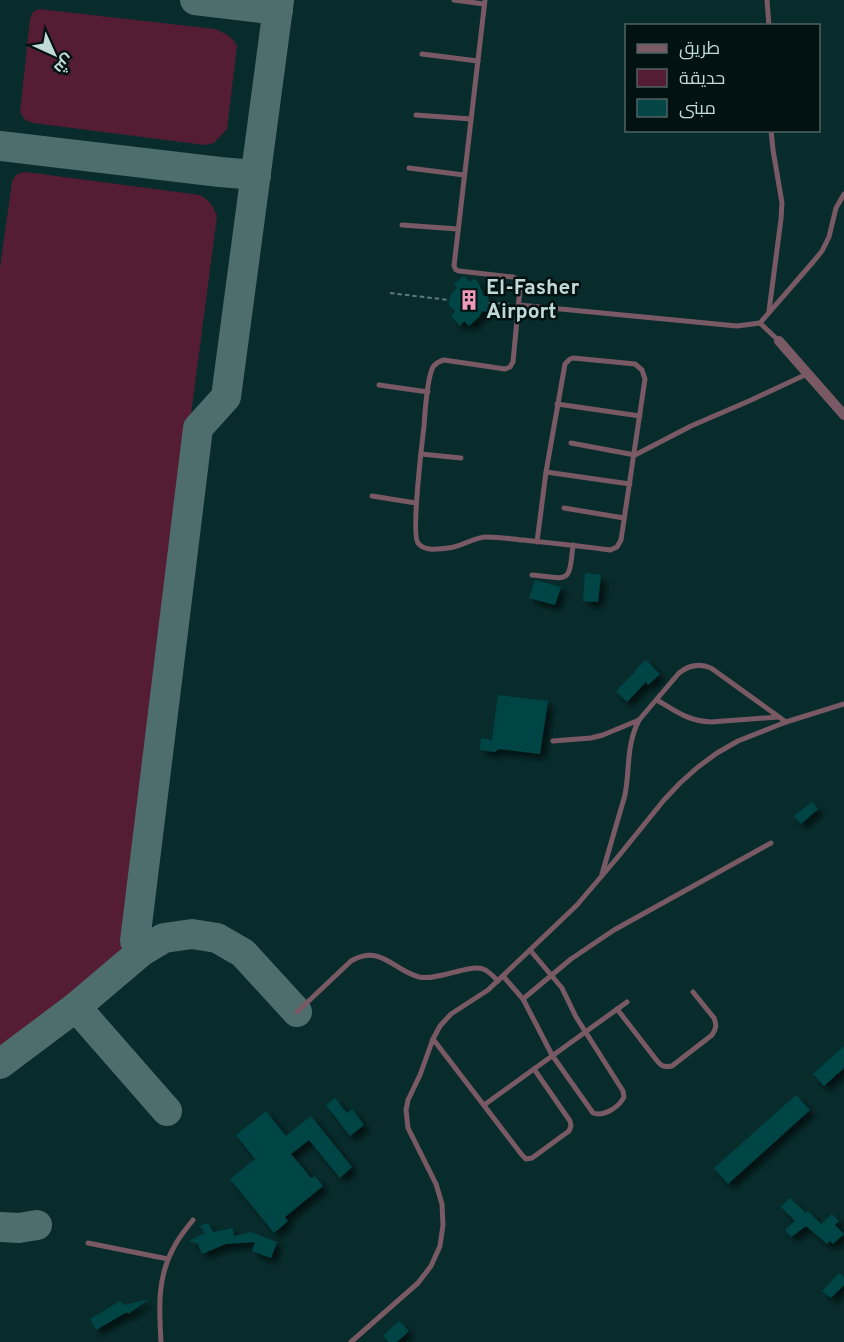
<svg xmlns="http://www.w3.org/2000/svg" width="844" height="1342" viewBox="0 0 844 1342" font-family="Overpass,Cairo,sans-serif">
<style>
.green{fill:#551d34}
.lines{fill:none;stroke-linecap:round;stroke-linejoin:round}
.taxiway{stroke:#4e6e6e;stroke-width:30}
.building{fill:#044545;filter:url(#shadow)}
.path{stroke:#5d7b7b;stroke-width:2;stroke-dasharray:4.5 3;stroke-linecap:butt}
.lane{stroke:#795963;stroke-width:5}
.street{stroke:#795963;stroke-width:10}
.labels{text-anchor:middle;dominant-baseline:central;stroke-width:5;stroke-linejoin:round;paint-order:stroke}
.poi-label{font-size:21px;font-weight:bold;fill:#c2d9d9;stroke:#021212;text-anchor:start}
</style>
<defs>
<filter id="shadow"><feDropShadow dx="5.5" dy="5.5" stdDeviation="3" flood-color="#0009"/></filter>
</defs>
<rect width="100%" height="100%" fill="#082c2c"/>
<g class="green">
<path d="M39,9L215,29C225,33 232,36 237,46L227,129L214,143L205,145L33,123L25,120L20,112L30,19L33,12Z"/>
<path d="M26,172L200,195C209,200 213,206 217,216L190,422L192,424L176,560L146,785L136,883L123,941L122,952L120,956L0,1050V268L12,182C15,174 18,173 26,172Z"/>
</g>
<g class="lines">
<g class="taxiway">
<polyline points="195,0 278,10"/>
<polyline points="279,0 226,397 198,428 135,941 142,951 164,938 192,934 217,938 243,953 297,1012"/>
<polyline points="0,146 220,172 256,175"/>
<polyline points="142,951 76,1007 167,1111"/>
<polyline points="0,1064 76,1007"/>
<polyline points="0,1227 19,1228 37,1225"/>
</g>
</g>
<g class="building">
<polygon points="464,276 470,282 474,278 479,284 484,296 488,296 489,303 487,312 482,311 479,317 469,326 464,321 460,326 451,316 455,311 449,306 449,300 452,293 457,288 454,284"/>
<polygon points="585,573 601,575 598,602 583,601"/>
<polygon points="535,580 561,587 555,605 529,598"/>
<polygon points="646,660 660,674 648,685 646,682 627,702 616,691 636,671 635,670"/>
<polygon points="498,695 548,701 540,754 499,749 495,752 480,750 481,738 492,740"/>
<polygon points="812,802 818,809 801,824 794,816"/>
<polygon points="844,1046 844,1068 824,1086 813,1074"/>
<polygon points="796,1095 810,1110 728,1184 714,1168"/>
<polygon points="335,1098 347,1113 352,1109 364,1125 350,1136 326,1105"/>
<polygon points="266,1111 286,1136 311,1116 352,1167 340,1178 309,1140 291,1154 311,1178 315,1176 323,1186 285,1217 288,1221 274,1233 230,1179 255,1159 236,1135"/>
<polygon points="790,1198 806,1213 808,1211 821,1224 832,1214 839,1221 835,1225 844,1234 833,1244 830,1241 827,1244 806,1226 791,1237 785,1230 795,1221 781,1207"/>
<polygon points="208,1223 213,1232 233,1228 234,1236 251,1232 277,1242 271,1258 252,1251 255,1242 226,1244 202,1254 198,1244 189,1241 205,1233 200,1226"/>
<polygon points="839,1273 844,1277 844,1285 831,1298 822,1291"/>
<polygon points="149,1299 128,1314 127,1312 96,1330 90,1319 120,1301 124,1305"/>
<polygon points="399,1321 409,1331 397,1342 389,1342 383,1336"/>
</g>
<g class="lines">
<g class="path">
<polyline points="390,293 449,300"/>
<polyline points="489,303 510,304"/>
</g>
<g class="lane">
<polyline points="454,0 484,4"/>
<path d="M485,0L454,266L456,270L459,271L513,277L519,280L520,288L513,362L510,367L505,369L444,360C440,361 436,363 433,367C427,378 425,412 424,426C422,442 411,535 418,543C425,552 438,549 448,548C462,547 473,537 487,537C499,537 512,539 523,540C552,543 581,546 610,550L617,547L621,540L645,379L642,370L635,364L573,358L570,359L565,364L546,472L537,542"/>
<polyline points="767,0 769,26"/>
<polyline points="422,54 478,61"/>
<polyline points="416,115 471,119"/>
<polyline points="409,168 464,175"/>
<polyline points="402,225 458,229"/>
<polyline points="519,305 737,326 760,323 779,341"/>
<polyline points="769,311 781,219 782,203 773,150 771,130"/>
<polyline points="760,323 813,262 822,251 829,237 836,208 844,194"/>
<polyline points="379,385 428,392"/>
<polyline points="557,404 640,416"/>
<polyline points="571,443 635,455 691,426 749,401 807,374"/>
<polyline points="421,454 461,458"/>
<polyline points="546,472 630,484"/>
<polyline points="372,496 416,503"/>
<polyline points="564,508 624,518"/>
<path d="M532,575C570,579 569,584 573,545"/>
<path d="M657,700C675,711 688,721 711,722L778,717"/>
<polyline points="553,741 591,738 603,735 639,720"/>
<path d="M602,874L625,795C630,769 626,745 639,720L679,673C689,665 699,663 711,668L786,722"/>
<path d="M503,976L523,999L552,1055L593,1113C604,1117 619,1107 624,1097L623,1091L576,1017L562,988L530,950"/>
<polyline points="523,999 571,959 614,930 771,843"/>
<path d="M617,1009L658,1062C662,1067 666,1067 672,1066L712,1035C716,1029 717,1025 714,1018L693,992"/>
<path d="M297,1012L351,961C382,944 392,970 419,977C437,981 469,964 483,969C489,971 494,977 498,981"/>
<polyline points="433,1039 522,1155 526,1159 532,1158 569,1131 571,1126 570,1121 534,1069"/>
<polyline points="484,1105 627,1002"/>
<polyline points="88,1243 168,1259"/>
<path d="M161,1342C159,1308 157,1277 174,1247C179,1237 186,1229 193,1220"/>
<polyline points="351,1342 418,1283 431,1266 440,1246 443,1225 442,1204 436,1184 408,1128 406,1110 408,1100 420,1075 433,1039 440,1026 451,1014 488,990 577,905 617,858 664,800 680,783 698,767 717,753 738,741 786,722 844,704"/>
</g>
<polyline class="street" points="779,341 844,415"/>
</g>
<defs>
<g id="building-bare" transform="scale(1.62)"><path d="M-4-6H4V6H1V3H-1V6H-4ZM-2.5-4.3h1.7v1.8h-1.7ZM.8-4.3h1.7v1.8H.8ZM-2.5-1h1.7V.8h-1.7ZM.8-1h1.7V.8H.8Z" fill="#f09ab7" stroke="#021212" stroke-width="2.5" paint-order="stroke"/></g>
</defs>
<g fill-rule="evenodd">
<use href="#building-bare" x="469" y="300"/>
</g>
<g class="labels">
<g class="poi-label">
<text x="486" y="288">El-Fasher<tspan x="486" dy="24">Airport</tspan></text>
</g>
</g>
<rect x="625" y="24" width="195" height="108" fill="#021212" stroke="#4f6262" stroke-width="1.5"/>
<rect x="637" y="44" width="30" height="9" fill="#795963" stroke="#4f6262" stroke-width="1.5"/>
<text x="679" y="54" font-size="18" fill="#c2d9d9">طريق</text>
<rect x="637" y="69" width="30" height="18" fill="#551d34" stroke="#4f6262" stroke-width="1.5"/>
<text x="679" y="84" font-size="18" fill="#c2d9d9">حديقة</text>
<rect x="637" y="99" width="30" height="18" fill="#044545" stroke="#4f6262" stroke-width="1.5"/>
<text x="679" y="114" font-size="18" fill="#c2d9d9">مبنى</text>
<g transform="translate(54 54) rotate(135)" stroke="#021212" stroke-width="4.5" paint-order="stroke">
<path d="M0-4.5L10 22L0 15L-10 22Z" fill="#c2d9d9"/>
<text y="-9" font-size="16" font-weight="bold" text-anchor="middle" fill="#c2d9d9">ش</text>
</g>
</svg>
